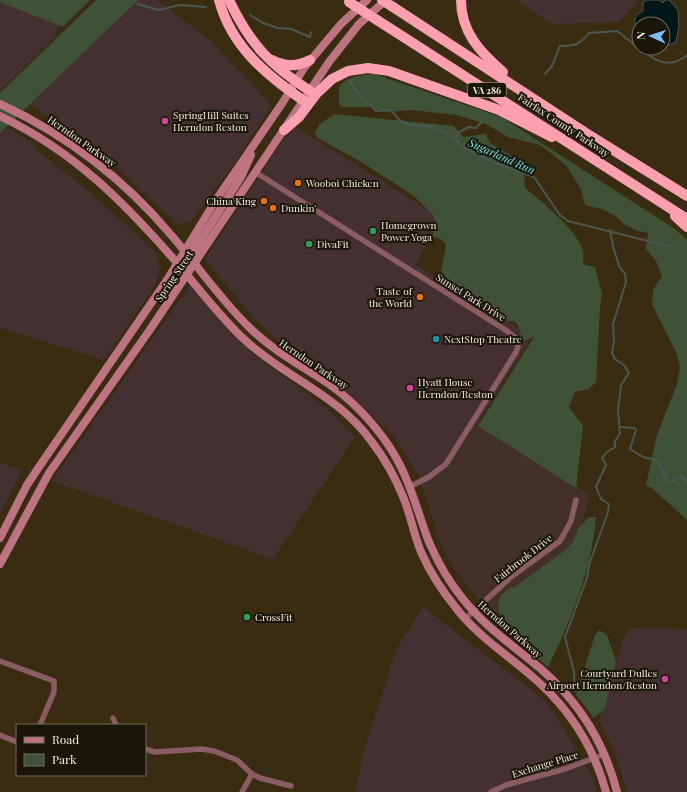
<svg xmlns="http://www.w3.org/2000/svg" width="687" height="792" viewBox="0 0 687 792" font-family="'Playfair Display',serif">
<style>
.commercial{fill:#443031}
.education{fill:#433129}
.green{fill:#3f5235}
.water{fill:#001718;stroke:#4a5853}
.lines{fill:none;stroke-linecap:round;stroke-linejoin:round}
.stream{stroke:#4a5853;stroke-width:2}
.street{stroke:#8b5c63;stroke-width:5.5}
.secondary{stroke:#be7480;stroke-width:8}
.highway{stroke:#fc9fae;stroke-width:10}
.highway-bridge{stroke:#fc9fae;stroke-width:10}
.hotel-dot{fill:#d1479c;stroke:#1b160a;stroke-width:1.5}
.food-dot{fill:#e8710a;stroke:#1b160a;stroke-width:1.5}
.leisure-dot{fill:#2e9e5b;stroke:#1b160a;stroke-width:1.5}
.culture-dot{fill:#0f9aa8;stroke:#1b160a;stroke-width:1.5}
.labels{text-anchor:middle;dominant-baseline:central;stroke-width:4;stroke-linejoin:round;paint-order:stroke}
.shield{fill:#1b160a;stroke:#b4ad9e;stroke-width:1}
.shield-label{font-size:9px;font-weight:bold;fill:#f6eede}
.poi-label{font-size:10px;fill:#f6eede;stroke:#1b160a;text-anchor:start}
.street-label{font-size:10px;fill:#f6eede;stroke:#1b160a}
.water-label{font-size:11px;font-style:italic;fill:#6ce6ea;stroke:#1b160a}
</style>
<rect width="100%" height="100%" fill="#392c11"/>
<g class="commercial">
<polygon points="0,0 66,12 54,38 0,91"/>
<polygon points="137,0 157,0 212,42 271,105 238,159 190,222 177,224 107,158 29,104"/>
<polygon points="516,0 639,0 619,22 552,24"/>
<polygon points="5,127 35,144 33,147 97,198 157,254 160,273 154,287 104,360 0,328 0,132"/>
<polygon points="296,127 441,218 415,265 532,336 453,463 439,481 424,492 418,475 395,437 340,385 289,351 275,338 250,314 205,259 288,132"/>
<polygon points="191,284 252,353 325,407 355,437 273,559 52,481"/>
<polygon points="0,462 22,470 0,514"/>
<polygon points="423,607 547,702 594,778 596,792 355,792 364,750 397,648"/>
<polygon points="630,628 687,629 687,792 627,792 616,755 599,720 624,637"/>
</g>
<polygon class="education" points="478,425 590,495 574,550 518,590 494,619 452,566 436,536 434,520 424,492 439,481"/>
<g class="green">
<polygon points="0,0 90,0 63,27 0,2"/>
<polygon points="96,0 138,0 0,133 0,93"/>
<path d="M374,74L501,117L675,229L687,240V520L653,489L646,485L657,435L677,384L680,367L677,354L652,305L653,290L662,276L656,261L646,249L648,233L638,231L625,225L614,215L601,209L585,205L581,189L566,165L540,145L508,137L486,124L457,115L412,110L386,112L368,107H342L339,104V87C347,76 361,75 374,74Z"/>
<path d="M334,114L454,126L463,137L486,134L490,143L523,163L525,188C541,201 579,231 583,252C584,256 583,260 583,264L595,267L602,293L600,308L596,382L589,389L575,392L569,407L583,426L576,488L478,426L534,337L523,341L518,325L514,321H505L440,280L446,245L442,240L432,236L437,224L433,215L414,196L363,163L316,137L315,132L320,124Z"/>
<path d="M589,517H596C592,569 571,620 548,667L501,628L498,600L507,589L515,587L567,549L574,540L579,527Z"/>
<polygon points="599,630 607,635 616,662 605,708 594,718 576,695 595,635"/>
</g>
<path class="water" d="M647,0H660L663,3L665,0H669L678,10L679,26L676,42L668,45L663,44V24H639V26L635,23C634,16 637,15 643,11V3Z"/>
<g class="lines">
<g class="stream">
<polyline points="137,4 159,10 180,5 206,7"/>
<polyline points="250,15 263,23 278,28 291,29 310,37 311,32"/>
<path d="M639,48C655,61 669,70 687,55"/>
<path d="M545,74L552,66L560,46C574,46 580,45 589,33L617,31L639,48"/>
<path d="M350,81C355,94 367,100 376,111L391,110L398,119L409,125L427,126L441,131L455,139L461,146L497,164L534,177L560,215L568,221L672,247"/>
<polyline points="455,139 459,132 469,127 476,128 483,120"/>
<path d="M621,427L634,428L636,430L630,449C635,452 641,457 647,458C651,459 655,458 658,462C664,470 662,478 671,483L681,476L687,482"/>
<polyline points="575,691 574,672 565,637 587,578 589,565 608,512 609,504 601,499 596,487 606,465 602,458 607,452 615,447 615,441 620,434 618,410 621,385 629,373 624,365 615,359 612,353 614,340 613,324 626,282 625,274 619,266 613,246 610,230"/>
</g>
<g class="street">
<polyline points="255,172 507,331 518,340 518,347 516,352 446,464 429,477 411,486"/>
<polyline points="465,619 511,577 560,541 571,521 576,500"/>
<polyline points="0,661 54,681 54,692 40,725"/>
<polyline points="113,718 116,725"/>
<polyline points="0,735 17,742"/>
<polyline points="145,749 155,752 202,749 214,751 237,760 252,774 260,778 291,786"/>
<polyline points="242,792 252,774"/>
<polyline points="491,792 506,785 565,769 605,754"/>
</g>
<g class="secondary">
<path d="M0,104C67,135 124,179 172,236C199,267 222,302 252,330C274,351 300,365 326,382C351,399 372,421 389,446C410,478 416,508 429,542C438,563 449,582 463,599C485,627 514,646 541,669C579,702 605,744 617,792"/>
<path d="M0,116C74,151 125,203 178,264C200,290 221,318 246,341C288,379 337,394 372,442C385,459 396,479 404,499C411,517 414,535 421,552C430,572 442,591 456,608C476,634 503,652 528,673C566,704 593,744 606,792"/>
<polyline points="182,269 241,177 251,155"/>
<polyline points="0,538 27,485 39,467 167,280 216,200 283,102 304,68 341,24 367,0"/>
<polyline points="0,564 49,473 149,331 329,62 359,24 386,0"/>
</g>
<g class="highway">
<path d="M219,0C231,46 266,75 304,101"/>
<path d="M229,0C250,44 270,65 310,91"/>
<path d="M461,0C461,32 480,52 503,72"/>
<polyline points="393,7 589,135 687,196"/>
<polyline points="377,20 687,219"/>
<path d="M272,60C285,67 297,67 310,60"/>
<polyline points="284,130 299,117 317,93 332,79 348,71 368,68 389,71 499,110 552,137"/>
<polyline points="675,216 687,227"/>
</g>
<g class="highway-bridge">
<polyline points="382,0 393,7"/>
<polyline points="349,2 377,20"/>
</g>
</g>
<g class="hotel-dot">
<circle cx="165" cy="121" r="4"/>
<circle cx="410" cy="388" r="4"/>
<circle cx="665" cy="679" r="4"/>
</g>
<g class="food-dot">
<circle cx="298" cy="183" r="4"/>
<circle cx="264" cy="201" r="4"/>
<circle cx="273" cy="208" r="4"/>
<circle cx="420" cy="297" r="4"/>
</g>
<g class="leisure-dot">
<circle cx="373" cy="231" r="4"/>
<circle cx="309" cy="244" r="4"/>
<circle cx="247" cy="617" r="4"/>
</g>
<circle class="culture-dot" cx="436" cy="339" r="4"/>
<g class="labels">
<rect class="shield" x="468" y="83" width="38" height="14" rx="3"/>
<g class="shield-label">
<text x="487" y="90">VA 286</text>
</g>
<g class="poi-label">
<text x="173" y="115">SpringHill Suites<tspan x="173" dy="12">Herndon Reston</tspan></text>
<text x="306" y="183">Wooboi Chicken</text>
<text x="256" y="201" text-anchor="end">China King</text>
<text x="281" y="208">Dunkin'</text>
<text x="381" y="225">Homegrown<tspan x="381" dy="12">Power Yoga</tspan></text>
<text x="317" y="244">DivaFit</text>
<text x="412" y="291" text-anchor="end">Taste of<tspan x="412" dy="12">the World</tspan></text>
<text x="444" y="339">NextStop Theatre</text>
<text x="418" y="382">Hyatt House<tspan x="418" dy="12">Herndon/Reston</tspan></text>
<text x="255" y="617">CrossFit</text>
<text x="657" y="673" text-anchor="end">Courtyard Dulles<tspan x="657" dy="12">Airport Herndon/Reston</tspan></text>
</g>
<g class="street-label">
<text transform="translate(564 125) rotate(33)">Fairfax County Parkway</text>
<text transform="translate(82 141) rotate(35)">Herndon Parkway</text>
<text transform="translate(174 276) rotate(-56)">Spring Street</text>
<text transform="translate(471 297) rotate(32)">Sunset Park Drive</text>
<text transform="translate(314 364) rotate(34)">Herndon Parkway</text>
<text transform="translate(523 558) rotate(-38)">Fairbrook Drive</text>
<text transform="translate(510 629) rotate(41)">Herndon Parkway</text>
<text transform="translate(545 764) rotate(-17)">Exchange Place</text>
</g>
<g class="water-label">
<text transform="translate(502 156) rotate(24)">Sugarland Run</text>
</g>
</g>
<rect x="16" y="724" width="130" height="52" fill="#1b160a" stroke="#736c5f"/>
<rect x="24" y="737" width="20" height="6" fill="#be7480" stroke="#736c5f"/>
<text x="52" y="744" font-size="12" fill="#f6eede">Road</text>
<rect x="24" y="754" width="20" height="12" fill="#3f5235" stroke="#736c5f"/>
<text x="52" y="764" font-size="12" fill="#f6eede">Park</text>
<g transform="translate(651 36) rotate(273)"><circle r="19" fill="#1b160a" stroke="#736c5f"/>
<path d="M0-3L7 15L0 10L-7 15Z" fill="#7dbef9"/>
<text y="-6" font-size="11" font-weight="bold" text-anchor="middle" fill="#f6eede">N</text>
</g>
</svg>
